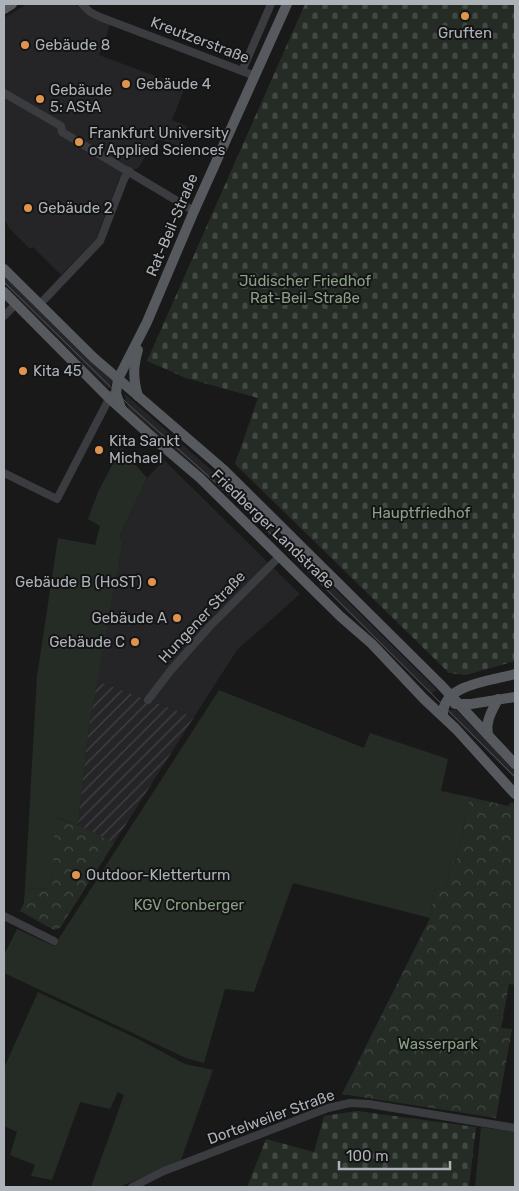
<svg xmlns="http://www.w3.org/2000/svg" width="519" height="1191" viewBox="0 0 519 1191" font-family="Rubik,sans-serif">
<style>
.built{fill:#252527}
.industrial{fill:url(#industrial-furrows)}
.cemetery{fill:url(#cemetery-stones)}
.park{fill:url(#park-crowns)}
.garden{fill:#252c25}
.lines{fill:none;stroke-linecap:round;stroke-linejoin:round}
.minor{stroke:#3a3c3f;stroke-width:8}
.major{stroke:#56595d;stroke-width:10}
.tram{stroke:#515458;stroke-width:1}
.poi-dot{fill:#dc944f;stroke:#141415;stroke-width:2}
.labels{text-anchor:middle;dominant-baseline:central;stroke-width:4;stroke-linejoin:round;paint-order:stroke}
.poi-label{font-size:15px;fill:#acb2b8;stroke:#141415;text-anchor:start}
.street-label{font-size:15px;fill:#acb2b8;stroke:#141415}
.park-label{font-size:15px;fill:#89a186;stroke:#141415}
</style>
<defs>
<pattern id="industrial-furrows" width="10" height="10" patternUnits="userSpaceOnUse" patternTransform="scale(1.25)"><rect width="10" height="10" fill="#252527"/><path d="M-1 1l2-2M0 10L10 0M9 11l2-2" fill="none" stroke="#424244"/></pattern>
<pattern id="cemetery-stones" width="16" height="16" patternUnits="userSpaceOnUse" patternTransform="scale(1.25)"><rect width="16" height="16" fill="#252c25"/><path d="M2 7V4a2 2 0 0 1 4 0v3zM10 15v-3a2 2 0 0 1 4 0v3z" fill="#424843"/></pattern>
<pattern id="park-crowns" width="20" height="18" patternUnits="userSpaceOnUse" patternTransform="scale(1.25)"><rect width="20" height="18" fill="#252c25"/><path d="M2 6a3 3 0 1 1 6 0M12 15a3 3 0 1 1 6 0" fill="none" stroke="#424843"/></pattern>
</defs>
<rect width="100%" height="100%" fill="#19191a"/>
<g class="built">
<polygon points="27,4 74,4 110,25 99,55 185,87 172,120 187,126 179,146 157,139 138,168 128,171 119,179 96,239 61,275 33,247 30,249 9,228 4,218 4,18"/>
<polygon points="4,273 112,381 109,389 4,284"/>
<polygon points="124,393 243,498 437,690 431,694 428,691 238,504 128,408"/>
<polygon points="164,460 300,594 237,650 194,717 97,681 123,540 119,537 147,478"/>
<polygon points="449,710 456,710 515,770 515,779 448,712"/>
</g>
<polygon class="industrial" points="97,681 194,717 114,843 78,825 88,732"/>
<g class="cemetery">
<polygon points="305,4 515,4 515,661 466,675 449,673 235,464 258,398 186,378 147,361"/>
<polygon points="357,1111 476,1127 469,1187 247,1187 266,1139 314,1152 324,1116"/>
</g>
<g class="park">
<polygon points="470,797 508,806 512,802 515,805 515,985 509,984 501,1028 512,1029 496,1118 342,1094 430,918 435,888 446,889 451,861 456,862"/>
<polygon points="54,817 78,825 114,843 60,928 54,930 20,911 24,903 25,888 52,889"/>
</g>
<g class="garden">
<polygon points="121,448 147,478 119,537 123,540 88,732 78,825 55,817 52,889 25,888 37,676 58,538 95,545 100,526 88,519 98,492"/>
<polygon points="219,690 364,748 370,733 448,759 441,791 470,797 456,862 451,861 446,890 435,888 430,918 293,883 254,992 225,989 204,1063 186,1058 4,973 4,955 17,929 54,946"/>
<polygon points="38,992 136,1038 185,1064 213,1070 181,1160 120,1187 91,1187 124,1095 118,1092 110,1109 80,1102 52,1180 31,1176 35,1165 10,1155 17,1132 4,1126 4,1068"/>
<polygon points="481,1127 515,1132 515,1187 475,1187"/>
</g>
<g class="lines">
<g class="minor">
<polyline points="82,4 90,12 100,17 255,76"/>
<polyline points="242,71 271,4"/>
<polyline points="4,93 61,126 62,132 194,211"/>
<polyline points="40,304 100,241 124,179 129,171"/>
<polyline points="4,316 16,304"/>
<polyline points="4,473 57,499 111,395"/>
<polyline points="148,700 171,670 210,626 280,556"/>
<polyline points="4,916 54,941"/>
<polyline points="132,1187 164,1171 328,1108 350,1103 369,1104 515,1128"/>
</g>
<g class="major">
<polyline points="4,9 12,4"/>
<polyline points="4,269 94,358 224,470 440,684 515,764"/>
<polyline points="4,292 109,398 160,444 200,478 341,617 372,644 424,699 456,729 515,794"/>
<path d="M138,396C133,379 133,366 138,350"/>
<polyline points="121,408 116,393 118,379 147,322 194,211 287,4"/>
<polyline points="455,704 471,704 515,697"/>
<path d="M443,716C441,684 491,681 515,674"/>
<path d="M488,735C485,721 492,711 498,699"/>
</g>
<polyline class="tram" points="4,282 130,406 251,514 515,777"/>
</g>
<g class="poi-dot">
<circle cx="465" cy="16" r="5"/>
<circle cx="25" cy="45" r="5"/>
<circle cx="126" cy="84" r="5"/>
<circle cx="40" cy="99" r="5"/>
<circle cx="79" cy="142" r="5"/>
<circle cx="28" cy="208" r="5"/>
<circle cx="23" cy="371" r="5"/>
<circle cx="99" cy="450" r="5"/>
<circle cx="152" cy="582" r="5"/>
<circle cx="177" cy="618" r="5"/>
<circle cx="135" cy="642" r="5"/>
<circle cx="76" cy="875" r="5"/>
</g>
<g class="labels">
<g class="poi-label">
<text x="465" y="33" text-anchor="middle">Gruften</text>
<text x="35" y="45">Gebäude 8</text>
<text x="136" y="84">Gebäude 4</text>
<text x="50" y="90">Gebäude<tspan x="50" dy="17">5: AStA</tspan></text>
<text x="89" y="133">Frankfurt University<tspan x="89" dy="17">of Applied Sciences</tspan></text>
<text x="38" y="208">Gebäude 2</text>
<text x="33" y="371">Kita 45</text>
<text x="109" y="441">Kita Sankt<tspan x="109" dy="17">Michael</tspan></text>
<text x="142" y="582" text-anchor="end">Gebäude B (HoST)</text>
<text x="167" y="618" text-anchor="end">Gebäude A</text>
<text x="125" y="642" text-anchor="end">Gebäude C</text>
<text x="86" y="875">Outdoor-Kletterturm</text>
</g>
<g class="street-label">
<text transform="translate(200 40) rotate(21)">Kreutzerstraße</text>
<text transform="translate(172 225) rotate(-67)">Rat-Beil-Straße</text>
<text transform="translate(273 529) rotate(44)">Friedberger Landstraße</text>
<text transform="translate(202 617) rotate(-47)">Hungener Straße</text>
<text transform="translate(271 1117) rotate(-20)">Dortelweiler Straße</text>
</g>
<g class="park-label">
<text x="305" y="281">Jüdischer Friedhof<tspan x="305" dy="17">Rat-Beil-Straße</tspan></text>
<text x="421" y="513">Hauptfriedhof</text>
<text x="189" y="905">KGV Cronberger</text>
<text x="438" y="1044">Wasserpark</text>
</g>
</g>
<rect width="519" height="1191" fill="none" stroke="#acb2b8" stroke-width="10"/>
<path d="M339 1161v8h111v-8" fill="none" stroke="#acb2b8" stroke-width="2.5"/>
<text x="346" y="1161" font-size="15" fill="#acb2b8" stroke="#141415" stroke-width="4" paint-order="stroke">100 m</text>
</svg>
